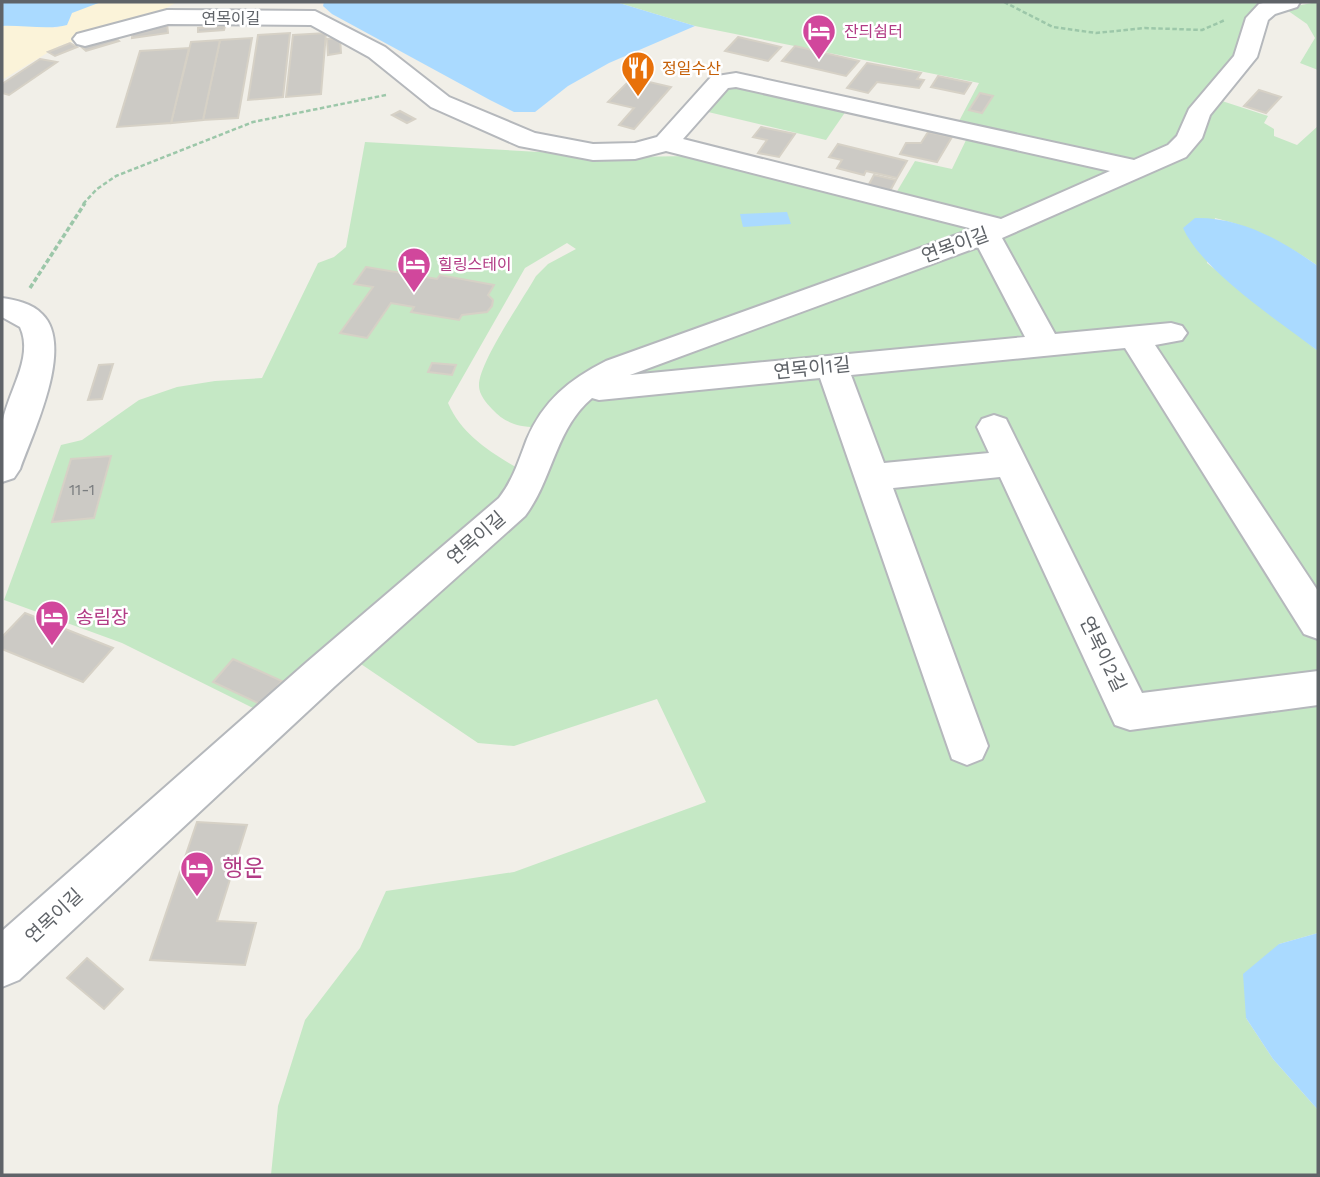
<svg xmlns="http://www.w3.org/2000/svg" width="1320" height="1177" viewBox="0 0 1320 1177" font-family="'Work Sans','Noto Sans KR',sans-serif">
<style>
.green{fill:#c5e8c5}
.sand{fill:#fbf3d9}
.water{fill:#aadaff}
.building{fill:#cccac5;stroke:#d6d1c6;stroke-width:2}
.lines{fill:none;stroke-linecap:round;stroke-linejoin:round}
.minor-casing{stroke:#b5b8bc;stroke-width:4}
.path-far1{stroke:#9cc7a9;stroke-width:2.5;stroke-dasharray:4.5 2.5;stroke-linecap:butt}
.path{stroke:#9cc7a9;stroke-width:3.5;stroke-dasharray:5 2.5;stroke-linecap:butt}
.minor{fill:#fff;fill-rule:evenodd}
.labels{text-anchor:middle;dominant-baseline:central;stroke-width:5;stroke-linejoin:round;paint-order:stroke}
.far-street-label{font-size:16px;fill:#5f6368;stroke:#fff}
.far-hotel-label{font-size:16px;fill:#b23c85;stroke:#fff;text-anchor:start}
.far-food-label{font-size:16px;fill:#c56008;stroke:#fff;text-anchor:start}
.number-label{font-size:16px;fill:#7a7d7f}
.street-label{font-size:19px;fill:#5f6368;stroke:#fff}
.hotel-label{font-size:19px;fill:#b23c85;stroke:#fff;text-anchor:start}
.near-hotel-label{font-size:23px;fill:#b23c85;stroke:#fff;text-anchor:start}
</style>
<rect width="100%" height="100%" fill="#f1efe8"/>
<g class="green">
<polygon points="616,2 1262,2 1262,7 1248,34 1182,141 1010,217 999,217 896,193 915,161 952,169 968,136 958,123 979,83 695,26"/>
<polygon points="1318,2 1318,70 1300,63 1315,38 1307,24 1284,8"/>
<polygon points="740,87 846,111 826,140 704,111 728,88"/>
<path d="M1219,100L1268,116L1264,123L1274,129V136L1297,145L1318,126V266C1286,244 1253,227 1215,218L1207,263L1318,351V933L1279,944L1246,1018L1273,1059L1318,1110V1175H271L278,1106L305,1020L360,948L386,891L514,872L706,802L657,699L514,746L478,743L352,658L524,507L556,428L607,380L1150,173L1201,123Z"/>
<path d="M365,142L629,157L689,156L975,228L974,232L627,358L535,427C517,427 504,422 492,409C486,403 479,394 479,386C478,364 523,299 536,276L548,264L576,249L567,243L525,268L448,403C462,435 490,452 519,469L523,477L265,714L122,643L4,600L61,445L82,440L139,400L177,387L215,381L262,378L318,263L334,257L346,247Z"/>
</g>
<polygon class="sand" points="101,2 177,2 151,17 59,46 2,80 2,26 26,24 57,28 70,19 71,13"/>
<g class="water">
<path d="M2,2H101L72,13L67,25C51,30 21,25 2,26Z"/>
<polygon points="324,2 616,2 695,26 609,63 568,86 535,112 514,112 490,100 332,14 323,6"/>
<polygon points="787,212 791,224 743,227 740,214"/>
<path d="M1195,218C1241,217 1281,240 1318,266V351C1279,321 1202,271 1183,228Z"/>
<polygon points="1318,933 1318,1110 1273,1059 1246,1018 1243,974 1279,944"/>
</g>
<g class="building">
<polygon points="167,23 168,33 132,38 133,28"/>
<polygon points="225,26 224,30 198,32 198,28"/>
<polygon points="290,33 283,97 248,100 258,35"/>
<polygon points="326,33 321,94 286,97 293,35"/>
<polygon points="111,34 119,41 86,51 78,44"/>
<polygon points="738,37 781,47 768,61 725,51"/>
<polygon points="252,38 238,118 203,120 220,40"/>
<polygon points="340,38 341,53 328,55 327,39"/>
<polygon points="220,40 203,120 171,123 191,42"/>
<polygon points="70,43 77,47 55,56 48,52"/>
<polygon points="795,46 859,61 846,76 782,61"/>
<polygon points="189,48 171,123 117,127 140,51"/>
<polygon points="40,59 57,62 9,95 2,93 2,84"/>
<polygon points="867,63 921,73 917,79 924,80 919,88 877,82 868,93 847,88"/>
<polygon points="938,76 971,83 964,94 931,87"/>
<polygon points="632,78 671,87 634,129 619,125 634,108 608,102"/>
<polygon points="1259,90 1281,97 1266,113 1244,106"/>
<polygon points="980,93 993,96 982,113 969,110"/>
<polygon points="400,111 415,119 407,123 392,115"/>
<polygon points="761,127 795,134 779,157 758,153 767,140 753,137"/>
<polygon points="928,132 952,137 937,162 900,154 906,143 921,143"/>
<polygon points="838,144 907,161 897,178 866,171 864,175 837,168 842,160 829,157"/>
<polygon points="874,175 896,180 890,191 868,186"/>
<polygon points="366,267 437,279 440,275 494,285 488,295 493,300 492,306 487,312 462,315 459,320 411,312 414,307 391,303 367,338 340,333 373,287 354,284"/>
<polygon points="432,363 456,365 452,375 428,372"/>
<polygon points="113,364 102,399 88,400 99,365"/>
<polygon points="111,456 94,518 52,522 71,459"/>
<polygon points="25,613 113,648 83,682 2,649 2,637"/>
<polygon points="233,659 282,681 262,705 213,682"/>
<polygon points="197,822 247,825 217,921 256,923 245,965 150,960"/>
<polygon points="87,958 123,989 104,1009 67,978"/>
</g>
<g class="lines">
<g class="minor-casing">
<g id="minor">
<path d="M1267,2H1300L1297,7L1275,14L1268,20L1257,57L1210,115L1202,138L1186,157L1002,238L1055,334L1171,323L1182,326L1187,333L1182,340L1155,345L1318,591V639L1304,634L1125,348L851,375L884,463L989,453L977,427L982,419L994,415L1006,419L1142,693L1318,671V705L1130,730L1115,725L1000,477L893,488L988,746L982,759L967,765L952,759L820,378L599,400L592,398C555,429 553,479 525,516L335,686L19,980L2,987V931L307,662L499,498C513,480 519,460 527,439C543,401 570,379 606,361L973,229L666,151L635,159L593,160L519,146L431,107L369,57L311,25L168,24L85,46L77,44L73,39L77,34L167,10L315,11L385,47L449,97L535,133L593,144L635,143L657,137L711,77L736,73L1134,160L1168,145L1177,136L1189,109L1234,56L1246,18L1259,4ZM736,87L1110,171L1001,219L683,139L728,88ZM978,247L1025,337L630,375Z"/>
<path d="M2,298C15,300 32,303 42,314C75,346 33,432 20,469L14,478L2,482C1,464 0,445 2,427C5,395 35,359 20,327L2,317Z"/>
</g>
</g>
<g class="path-far1">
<polyline points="1004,2 1053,27 1096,33 1145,28 1202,30 1225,20"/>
<polyline points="83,204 97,189 116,176 253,122 386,95"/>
</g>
<polyline class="path" points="30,288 85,203"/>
<use href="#minor" class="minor"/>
</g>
<defs>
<g id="hotel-pin" transform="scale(1.75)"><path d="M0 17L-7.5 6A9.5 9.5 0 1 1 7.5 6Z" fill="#d1479c" stroke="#fff"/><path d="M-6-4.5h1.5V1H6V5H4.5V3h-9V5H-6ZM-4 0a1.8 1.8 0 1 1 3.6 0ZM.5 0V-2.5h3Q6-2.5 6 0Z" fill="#fff"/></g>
<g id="restaurant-pin" transform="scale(1.75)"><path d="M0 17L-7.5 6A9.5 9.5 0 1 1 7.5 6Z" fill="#e8710a" stroke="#fff"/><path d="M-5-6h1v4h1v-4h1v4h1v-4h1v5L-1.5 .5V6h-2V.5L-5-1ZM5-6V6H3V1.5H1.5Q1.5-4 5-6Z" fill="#fff"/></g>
</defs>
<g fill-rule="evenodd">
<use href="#hotel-pin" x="819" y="31"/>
<use href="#restaurant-pin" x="638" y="68"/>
<use href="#hotel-pin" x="414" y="264"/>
<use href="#hotel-pin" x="52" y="617"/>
<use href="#hotel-pin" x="197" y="868"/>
</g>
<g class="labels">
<g class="far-street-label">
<text x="231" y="18">연목이길</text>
</g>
<g class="far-hotel-label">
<text x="844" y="31">잔듸쉼터</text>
<text x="438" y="264">힐링스테이</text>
</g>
<g class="far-food-label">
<text x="662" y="68">정일수산</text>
</g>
<g class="number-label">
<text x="82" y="489">11-1</text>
</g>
<g class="street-label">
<text transform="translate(955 245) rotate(-20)">연목이길</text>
<text transform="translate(812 368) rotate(-6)">연목이1길</text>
<text transform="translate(476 538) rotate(-41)">연목이길</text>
<text transform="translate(1103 654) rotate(64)">연목이2길</text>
<text transform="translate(54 916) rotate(-43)">연목이길</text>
</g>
<g class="hotel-label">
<text x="76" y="617">송림장</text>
</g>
<g class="near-hotel-label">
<text x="222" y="868">행운</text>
</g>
</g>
<rect width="1320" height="1177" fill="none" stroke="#5f6368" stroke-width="7"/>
</svg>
